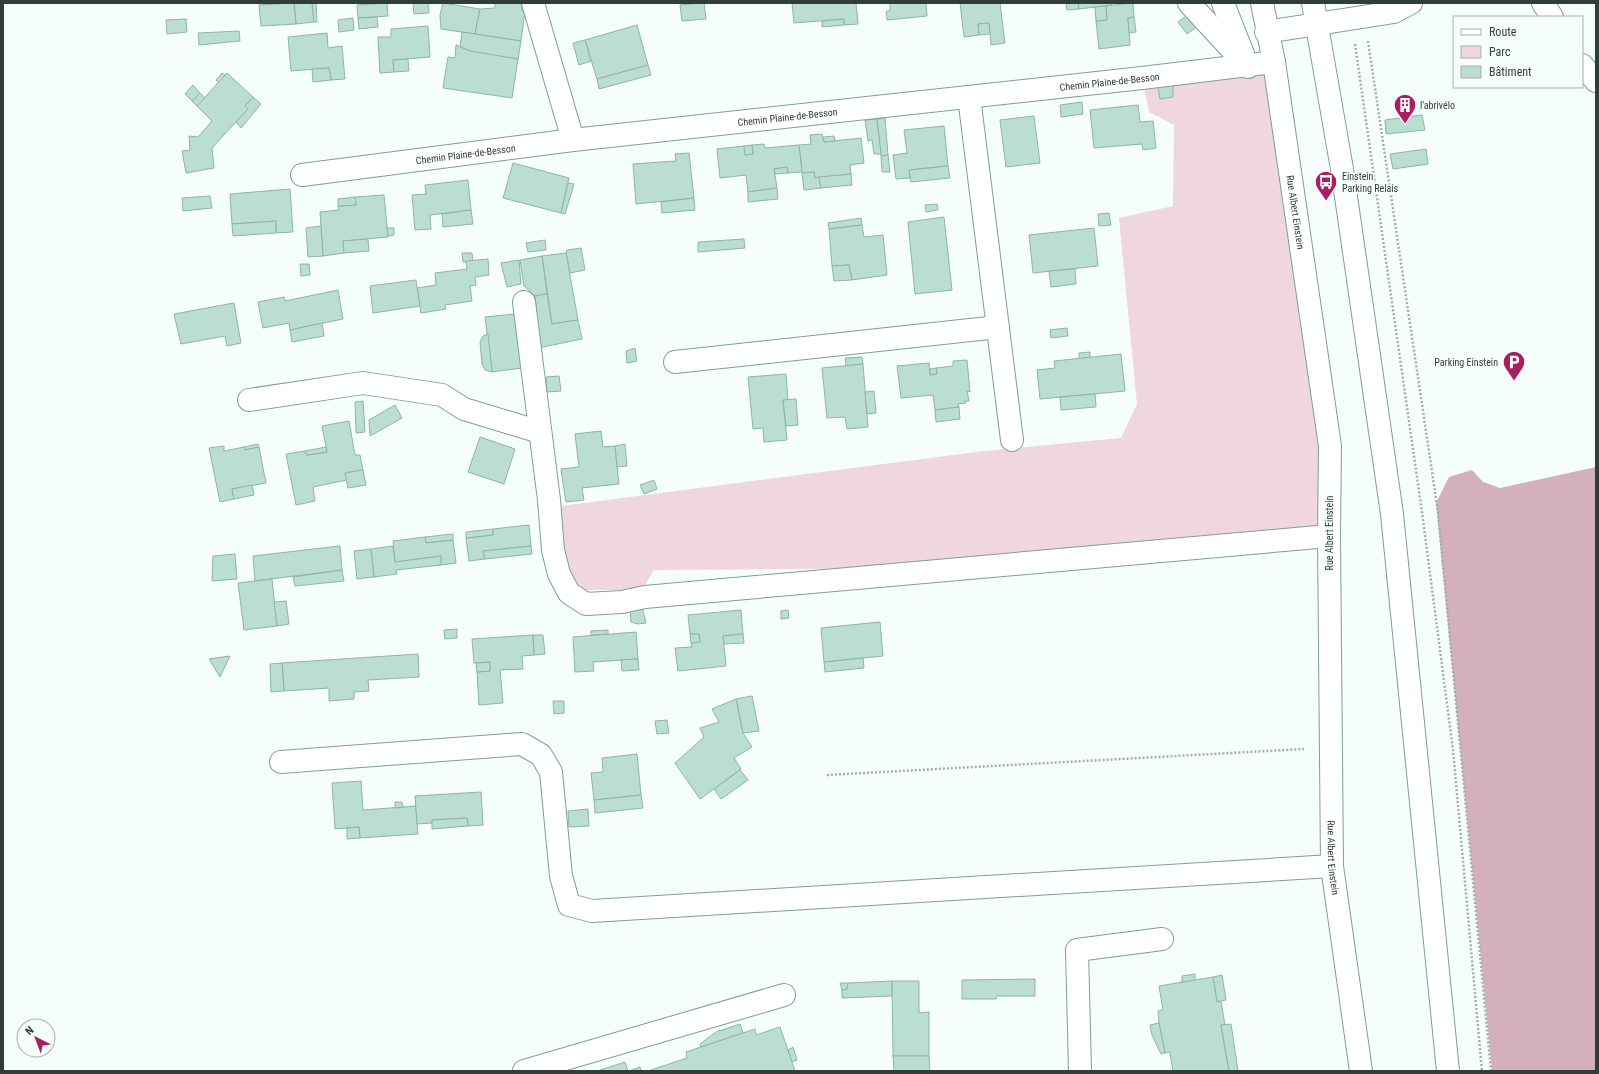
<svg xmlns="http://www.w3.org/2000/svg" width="1599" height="1074" viewBox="0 0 1599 1074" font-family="'Roboto Condensed',sans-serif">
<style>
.green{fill:#f0d6de}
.forest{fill:#d3b0bb}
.building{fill:#baded1;stroke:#8fb4a6}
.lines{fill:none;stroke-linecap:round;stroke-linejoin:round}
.minor-casing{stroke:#7ca093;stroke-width:24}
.path{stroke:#a3aeaa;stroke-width:2.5;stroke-dasharray:2 2;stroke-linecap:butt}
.minor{stroke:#fff;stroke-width:22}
.labels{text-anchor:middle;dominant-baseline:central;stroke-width:3;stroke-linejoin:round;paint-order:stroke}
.street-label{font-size:10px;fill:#2f3e39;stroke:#f6fefb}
.poi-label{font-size:10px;fill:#2f3e39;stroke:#f6fefb;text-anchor:start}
</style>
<rect width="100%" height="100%" fill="#f6fefb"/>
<polygon class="green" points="1274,62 1330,446 1329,536 913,568 654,570 642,590 578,590 562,559 559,515 561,506 984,451 1121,438 1137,404 1119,218 1173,206 1174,125 1149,112 1142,78"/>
<polygon class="forest" points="1596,467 1596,1071 1492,1071 1436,503 1449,477 1472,470 1483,482 1500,488"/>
<g class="building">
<polygon points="294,3 312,3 314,22 296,24"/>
<polygon points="294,3 296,24 261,26 259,5"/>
<polygon points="312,3 316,3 317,22 314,22"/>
<polygon points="387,3 388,16 358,18 357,5"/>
<polygon points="413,3 428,3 429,13 414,14"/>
<polygon points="443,3 480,9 475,34 441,29 440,15"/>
<polygon points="495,3 522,3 522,11 525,11 521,41 475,34 480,9 495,8"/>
<polygon points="704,3 706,19 682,21 680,5"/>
<polygon points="792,3 856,3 858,24 844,25 844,19 794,23"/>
<polygon points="890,3 926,3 927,16 887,20 886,12 890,10"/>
<polygon points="960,3 1000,3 1005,43 991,45 989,23 978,24 979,35 964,37"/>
<polygon points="1066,3 1078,3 1079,9 1067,10"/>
<polygon points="1078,3 1112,3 1112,5 1079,9"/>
<polygon points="1133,3 1134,17 1128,18 1130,45 1099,49 1096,21 1107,20 1106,6"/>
<polygon points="1106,6 1107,20 1096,21 1095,7"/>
<polygon points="1189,14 1198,26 1187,34 1178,22"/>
<polygon points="377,17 378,27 359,29 358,18"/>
<polygon points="1134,17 1136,32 1129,33 1128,18"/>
<polygon points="353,18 354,30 339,32 338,20"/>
<polygon points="186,19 187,32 167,34 166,20"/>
<polygon points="844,19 844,25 822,27 822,21"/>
<polygon points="989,23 990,34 979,35 978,24"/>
<polygon points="637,25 648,65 597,79 585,40"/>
<polygon points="428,26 430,57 393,60 394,72 380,73 378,37 391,37 391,29"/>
<polygon points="239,31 240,41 199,45 198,33"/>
<polygon points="462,32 521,41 518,59 482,54 470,51 460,47"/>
<polygon points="327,33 328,48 342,46 345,79 331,80 329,68 291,71 288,37"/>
<polygon points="585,40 591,61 579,65 573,43"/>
<polygon points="456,45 470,51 518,59 512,98 443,88 448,57 455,58"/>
<polygon points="408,59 409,71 394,72 393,60"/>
<polygon points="648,65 651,75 599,89 597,79"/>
<polygon points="329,68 331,80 313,82 312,69"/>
<polygon points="222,73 225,75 219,83 216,80"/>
<polygon points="227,73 253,97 245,106 248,109 212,148 214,168 186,173 182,151 190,150 189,136 198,137 212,121 197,106"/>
<polygon points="193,85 200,93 192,101 185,94"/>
<polygon points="1173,85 1173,97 1160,99 1158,87"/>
<polygon points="200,93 205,98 197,106 192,101"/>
<polygon points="253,97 261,104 241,128 236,122 248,109 245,106"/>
<polygon points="1082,102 1083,114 1061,117 1060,105"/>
<polygon points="1138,105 1140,122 1153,121 1156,148 1143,150 1142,144 1094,148 1090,110"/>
<polygon points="1422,115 1425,130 1386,134 1385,120"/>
<polygon points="1034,116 1040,163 1006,167 1000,120"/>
<polygon points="885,118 888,155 881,156 877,119"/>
<polygon points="877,119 881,154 874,154 872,140 868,141 865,120"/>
<polygon points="944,126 948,166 909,170 910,178 896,179 893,155 907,153 904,130"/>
<polygon points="822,134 824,142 861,138 864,163 850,165 851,174 815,178 814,172 802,173 799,145 811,144 810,135"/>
<polygon points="834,136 835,141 824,142 823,137"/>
<polygon points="764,144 765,148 799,145 802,172 788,173 787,167 774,169 777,188 748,192 746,175 720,178 717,149 744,146 745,155 753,154 752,145"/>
<polygon points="752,145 753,154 745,155 744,146"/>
<polygon points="1426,149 1428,164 1393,169 1390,154"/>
<polygon points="689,153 694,198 636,204 633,164 676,161 675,154"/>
<polygon points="888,155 890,172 882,172 881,156"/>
<polygon points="513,163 569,178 561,213 503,198"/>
<polygon points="948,166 950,178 911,182 909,170"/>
<polygon points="787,167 788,173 775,174 774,169"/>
<polygon points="814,172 815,178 819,177 821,188 804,190 802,173"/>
<polygon points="851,174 852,185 821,188 819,177"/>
<polygon points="468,180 471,210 430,215 431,229 415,230 412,195 426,194 425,185"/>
<polygon points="568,183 574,184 565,214 561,213"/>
<polygon points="777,188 778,199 748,202 748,192"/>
<polygon points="290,189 293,232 276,233 276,221 232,224 230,194"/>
<polygon points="384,195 388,237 343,241 344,253 323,256 320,212 339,210 338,206 356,205 355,197"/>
<polygon points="210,196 212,208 183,211 182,198"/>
<polygon points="355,197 356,205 338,206 338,199"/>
<polygon points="694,198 695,210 662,213 661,202"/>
<polygon points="937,204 938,210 926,212 925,205"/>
<polygon points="471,210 473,224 443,227 442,214"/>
<polygon points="1109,213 1111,225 1099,226 1098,214"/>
<polygon points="944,217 952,290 915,294 908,222"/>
<polygon points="861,218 862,225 829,229 828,223"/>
<polygon points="276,221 276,233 233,236 232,224"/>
<polygon points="862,225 864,237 883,235 887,275 852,280 849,265 832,266 829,229"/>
<polygon points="321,226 323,256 308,257 306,228"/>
<polygon points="387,228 394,228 394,235 388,236"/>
<polygon points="1094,228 1098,266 1033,273 1029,235"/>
<polygon points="368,239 369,251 344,253 343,241"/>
<polygon points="744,239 745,248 698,252 698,242"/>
<polygon points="545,240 546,250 528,252 526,243"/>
<polygon points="581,248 585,270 570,273 566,253 567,250"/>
<polygon points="462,253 472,253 473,261 463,262"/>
<polygon points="566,253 578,320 552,324 542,256"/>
<polygon points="542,256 547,294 535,296 524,286 520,260"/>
<polygon points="488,259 489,275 475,277 476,285 470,286 472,301 445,305 446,309 421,313 417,288 436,285 435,273 467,269 466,261"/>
<polygon points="519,260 521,284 507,287 501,263"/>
<polygon points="300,264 309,264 310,275 301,276"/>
<polygon points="849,265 852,280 834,281 832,266"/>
<polygon points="1075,269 1076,284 1051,287 1049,271"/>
<polygon points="416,280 420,306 373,313 370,286"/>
<polygon points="338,290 343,319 290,330 289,323 263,328 258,302 284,297 285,301"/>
<polygon points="547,294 552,324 578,320 582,339 538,348 533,307 536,306 535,296"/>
<polygon points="234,303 241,343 227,346 225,336 181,344 174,314"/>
<polygon points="515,314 522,368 492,372 485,317"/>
<polygon points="322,323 324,336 292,342 290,330"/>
<polygon points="1067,328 1068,336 1051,338 1050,330"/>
<polygon points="488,334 492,372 485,370 482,364 480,342 483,336"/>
<polygon points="635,348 637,361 627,363 626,351"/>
<polygon points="1090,352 1090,357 1079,359 1079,353"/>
<polygon points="1121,354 1125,391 1040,399 1037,370 1055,368 1054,361"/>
<polygon points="862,357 863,364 846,366 845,358"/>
<polygon points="967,360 970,392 967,391 969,401 965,401 966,403 958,404 959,407 935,410 933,395 901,398 897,366 929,363 930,375 937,374 936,368 953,366 953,361"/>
<polygon points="863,364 868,427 847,429 845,417 827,418 822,368"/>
<polygon points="936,368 937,374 930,375 930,369"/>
<polygon points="786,374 788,400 783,400 787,440 764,442 763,428 753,429 748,377"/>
<polygon points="559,376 561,391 547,392 546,377"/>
<polygon points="874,391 876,413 867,414 865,392"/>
<polygon points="1095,394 1096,407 1061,410 1060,397"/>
<polygon points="796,399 798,425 786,426 783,400"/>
<polygon points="363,401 365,432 356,433 355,402"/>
<polygon points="395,405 402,418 370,436 369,420"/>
<polygon points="959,407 960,419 936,422 935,410"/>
<polygon points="349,421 355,455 360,455 363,470 345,473 347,480 313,487 315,501 296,505 286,454 305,451 307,455 327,452 322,426"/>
<polygon points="601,431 603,447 615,446 619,484 582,488 584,500 566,502 561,469 579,467 575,434"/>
<polygon points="480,437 515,449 504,484 468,472"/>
<polygon points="258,444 259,447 245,450 244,447"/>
<polygon points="625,444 627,466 617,467 615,446"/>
<polygon points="224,446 224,451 244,447 245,450 259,447 266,483 232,489 234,499 220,502 209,448"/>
<polygon points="326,447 327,452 307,455 305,451"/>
<polygon points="363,470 366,485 348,488 345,473"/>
<polygon points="654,480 657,489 644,494 640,485"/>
<polygon points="252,485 254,495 234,499 232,489"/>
<polygon points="529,525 531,546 483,551 485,559 469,561 466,538 493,535 493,529"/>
<polygon points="493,529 493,535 466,538 466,532"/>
<polygon points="453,534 453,540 426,543 425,537"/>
<polygon points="425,537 426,543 453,540 456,563 441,565 441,556 395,562 393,541"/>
<polygon points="340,546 342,570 255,581 253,556"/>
<polygon points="393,546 395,562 441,556 441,565 396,570 397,574 374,577 371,549"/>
<polygon points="531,546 532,554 485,559 483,551"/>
<polygon points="371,549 374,577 357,579 354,551"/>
<polygon points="235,554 237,579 212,581 213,556"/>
<polygon points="342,570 344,581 295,586 293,577"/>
<polygon points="272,579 277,626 244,630 238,583"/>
<polygon points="286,601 289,624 277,626 274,602"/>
<polygon points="642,607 646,623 638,624 631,622 630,608"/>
<polygon points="741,610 743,634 723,636 726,666 678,671 675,648 692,647 691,643 700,642 699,634 690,634 688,615"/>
<polygon points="788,610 789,618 781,619 781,611"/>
<polygon points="880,622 883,656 824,662 821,628"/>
<polygon points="457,629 457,638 445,639 444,630"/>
<polygon points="608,630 608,634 591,635 591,631"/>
<polygon points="636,632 638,659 593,662 594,671 575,672 573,637"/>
<polygon points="690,634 699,634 700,642 691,643"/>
<polygon points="743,634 744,643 724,644 723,636"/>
<polygon points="533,635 534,655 522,656 523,669 500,670 503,703 479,705 477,672 490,671 490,662 474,663 472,639"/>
<polygon points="533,635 543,635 545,654 534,655"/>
<polygon points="418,654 419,677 368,680 369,691 354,692 354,699 329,701 329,688 284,691 282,663"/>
<polygon points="230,656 220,677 209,659"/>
<polygon points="863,658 864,668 825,672 824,662"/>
<polygon points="638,659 639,670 622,671 621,660"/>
<polygon points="490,662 490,671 477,672 476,663"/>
<polygon points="282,663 284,691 271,692 270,664"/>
<polygon points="752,696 759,731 743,733 736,699"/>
<polygon points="736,699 743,733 752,747 734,758 741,769 700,799 675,763 704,737 700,728 719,722 712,709"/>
<polygon points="553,701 564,701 564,713 554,714"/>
<polygon points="667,720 669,733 657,734 655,721"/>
<polygon points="637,754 641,795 594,800 591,773 603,772 602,758"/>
<polygon points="740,770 748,780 721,799 714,789"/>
<polygon points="361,781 363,810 416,806 418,834 360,838 359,827 335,829 332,783"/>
<polygon points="481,792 483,825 468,826 467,818 432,820 432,823 417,824 415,796"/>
<polygon points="641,795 643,808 595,813 594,800"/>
<polygon points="395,802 402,802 403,807 395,808"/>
<polygon points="588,809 589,826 569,827 568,811"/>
<polygon points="467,818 468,826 432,829 432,820"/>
<polygon points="359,827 360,838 347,839 347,828"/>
<polygon points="1195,974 1195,981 1182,982 1182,976"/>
<polygon points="1222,975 1226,1000 1217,1002 1213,977"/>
<polygon points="1213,977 1217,1002 1221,1001 1225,1025 1221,1025 1229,1071 1173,1071 1170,1052 1165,1053 1159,1023 1158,1011 1163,1010 1159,986"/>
<polygon points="1035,979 1035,996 997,996 996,999 962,999 962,980"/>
<polygon points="892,981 892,996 842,998 842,990 847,989 848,983"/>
<polygon points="892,981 919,981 919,1013 929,1012 929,1056 893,1056"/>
<polygon points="840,983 848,983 847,989 842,990"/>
<polygon points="1159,1023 1165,1053 1161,1054 1152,1035 1150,1025"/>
<polygon points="740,1024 743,1033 701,1047 700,1044 716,1032"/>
<polygon points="1231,1024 1238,1071 1229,1071 1221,1025"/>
<polygon points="780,1027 795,1071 648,1071 687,1058 686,1052 755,1029 756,1035"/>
<polygon points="793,1047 797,1060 792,1062 788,1050"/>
<polygon points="893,1056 929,1056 930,1071 894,1071"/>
<polygon points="625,1062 628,1071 599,1071 600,1070"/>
<polygon points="640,1067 641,1071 629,1071"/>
</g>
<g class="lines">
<g class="minor-casing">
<g id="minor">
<polyline points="533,3 573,140"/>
<polyline points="1189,3 1248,67"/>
<polyline points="1223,3 1243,54"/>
<path id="s1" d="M1262,3L1274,62L1330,446L1329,536L1332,866L1361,1071"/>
<polyline points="1313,3 1342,169 1392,514 1448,1071"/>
<polyline points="1543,3 1552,17"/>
<polyline points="1266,32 1394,12 1411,3"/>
<polyline points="1582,65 1596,81"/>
<polyline points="969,97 1012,440"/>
<path id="s2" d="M302,175L573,140L1142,78L1274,62"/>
<polyline points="524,302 549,500 553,550 559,574 569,593 586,604 622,602 645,597 1329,536"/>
<polyline points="675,362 998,327"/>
<polyline points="249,400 363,383 442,395 464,409 540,432"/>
<polyline points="281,762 522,744 541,755 551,772 561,876 569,905 592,911 1332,866"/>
<polyline points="524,1071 784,995"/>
<polyline points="1080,1071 1077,950 1162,939"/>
</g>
</g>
<g class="path">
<polyline points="1368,41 1438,512 1491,1071"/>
<polyline points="1355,44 1422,512 1453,750 1482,1071"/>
<polyline points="827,775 1304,749"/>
</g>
<use href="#minor" class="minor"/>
</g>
<defs>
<g id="building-pin" transform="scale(1.15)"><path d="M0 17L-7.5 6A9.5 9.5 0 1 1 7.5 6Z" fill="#a91f64" stroke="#f6fefb"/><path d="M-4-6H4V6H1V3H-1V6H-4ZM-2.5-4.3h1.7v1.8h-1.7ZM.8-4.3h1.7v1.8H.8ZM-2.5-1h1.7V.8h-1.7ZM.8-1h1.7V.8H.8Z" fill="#fff"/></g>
<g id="bus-pin" transform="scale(1.15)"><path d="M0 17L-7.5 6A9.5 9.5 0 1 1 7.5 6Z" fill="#a91f64" stroke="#f6fefb"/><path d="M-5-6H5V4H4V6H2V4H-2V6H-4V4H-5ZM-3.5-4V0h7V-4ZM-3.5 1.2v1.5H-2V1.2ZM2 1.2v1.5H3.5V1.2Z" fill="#fff"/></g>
<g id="parking-pin" transform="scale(1.15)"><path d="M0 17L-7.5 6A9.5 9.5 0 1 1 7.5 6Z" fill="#a91f64" stroke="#f6fefb"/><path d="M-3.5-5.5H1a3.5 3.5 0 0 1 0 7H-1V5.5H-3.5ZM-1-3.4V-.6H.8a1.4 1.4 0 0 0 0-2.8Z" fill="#fff"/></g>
</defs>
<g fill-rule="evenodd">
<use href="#building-pin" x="1405" y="105"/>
<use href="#bus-pin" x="1326" y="182"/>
<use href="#parking-pin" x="1514" y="362"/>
</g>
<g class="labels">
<g class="street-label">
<text stroke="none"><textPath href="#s2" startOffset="813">Chemin Plaine-de-Besson</textPath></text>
<text stroke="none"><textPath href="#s2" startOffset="489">Chemin Plaine-de-Besson</textPath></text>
<text stroke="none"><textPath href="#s2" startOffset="165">Chemin Plaine-de-Besson</textPath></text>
<text stroke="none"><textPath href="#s1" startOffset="212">Rue Albert Einstein</textPath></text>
<text transform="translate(1329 533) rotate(-90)">Rue Albert Einstein</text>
<text stroke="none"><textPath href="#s1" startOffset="860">Rue Albert Einstein</textPath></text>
</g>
<g class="poi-label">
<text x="1420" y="105">l'abrivélo</text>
<text x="1342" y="176">Einstein<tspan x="1342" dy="12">Parking Relais</tspan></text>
<text x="1498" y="362" text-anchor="end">Parking Einstein</text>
</g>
</g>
<rect width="1599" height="1074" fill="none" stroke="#2f3e39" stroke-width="8"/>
<rect x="1453" y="16" width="130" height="72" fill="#f6fefb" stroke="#a6b1ad"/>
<rect x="1461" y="29" width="20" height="6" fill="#ffffff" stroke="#a6b1ad"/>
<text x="1489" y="36" font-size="12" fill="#2f3e39">Route</text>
<rect x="1461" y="46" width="20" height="12" fill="#f0d6de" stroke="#a6b1ad"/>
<text x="1489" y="56" font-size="12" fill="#2f3e39">Parc</text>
<rect x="1461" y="66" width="20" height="12" fill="#baded1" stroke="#a6b1ad"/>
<text x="1489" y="76" font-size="12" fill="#2f3e39">Bâtiment</text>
<g transform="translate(36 1038) rotate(318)"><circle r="19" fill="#f6fefb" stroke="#a6b1ad"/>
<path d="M0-3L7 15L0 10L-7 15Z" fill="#a91f64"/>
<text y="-6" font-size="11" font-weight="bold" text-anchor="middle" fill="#2f3e39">N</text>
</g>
</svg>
